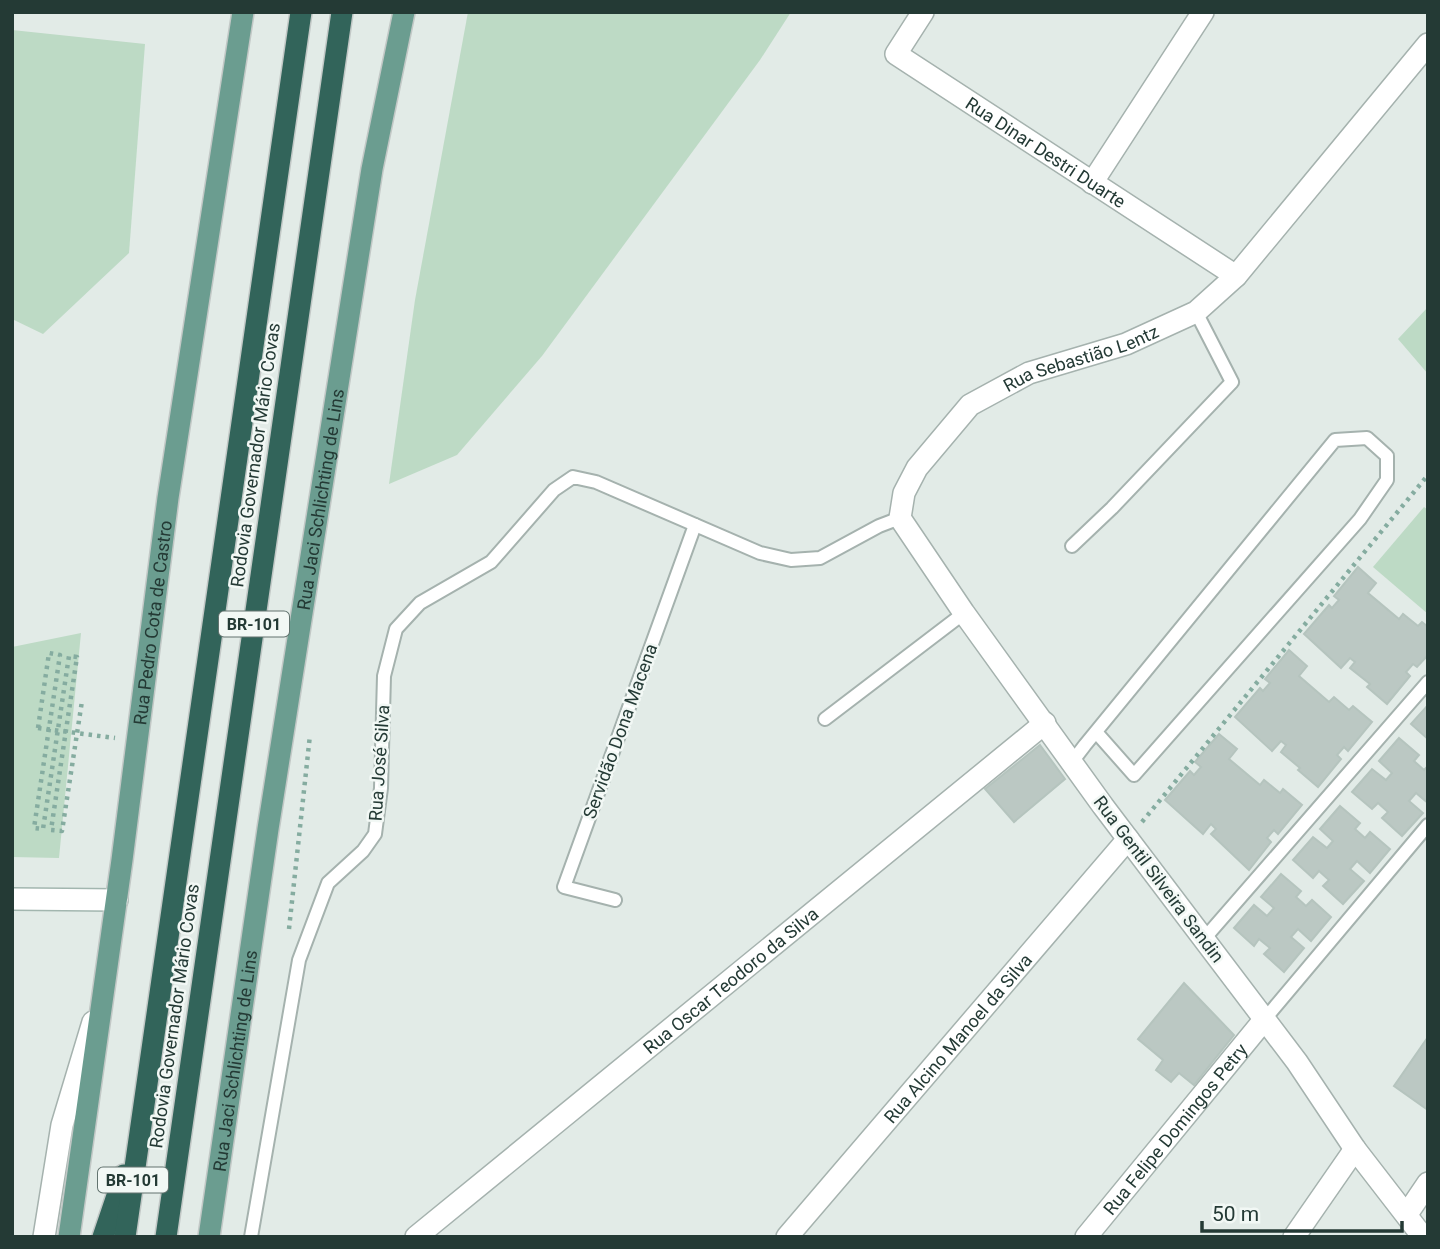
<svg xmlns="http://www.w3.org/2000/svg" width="1440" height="1249" viewBox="0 0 1440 1249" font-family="Roboto,sans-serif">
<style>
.green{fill:#bddac5}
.building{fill:#bbc8c3;stroke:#b5c4be;stroke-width:2}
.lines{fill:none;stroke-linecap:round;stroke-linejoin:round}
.service-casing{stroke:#a5b2ae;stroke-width:16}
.minor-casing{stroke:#a5b2ae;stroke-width:24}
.tertiary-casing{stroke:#a5b2ae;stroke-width:24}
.secondary-casing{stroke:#a2b6af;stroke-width:24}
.primary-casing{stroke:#c2c8c6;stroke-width:24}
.motorway-casing{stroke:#c2c8c6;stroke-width:24}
.path{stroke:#85aca0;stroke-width:4.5;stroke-dasharray:3.5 5;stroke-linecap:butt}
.service{stroke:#fff;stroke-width:12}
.minor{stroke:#fff;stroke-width:21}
.tertiary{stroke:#fff;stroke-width:21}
.secondary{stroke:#fff;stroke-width:21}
.primary{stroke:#6b9d90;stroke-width:21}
.motorway{stroke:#32645a;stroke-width:21}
.path-bridge{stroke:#85aca0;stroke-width:4.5;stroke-dasharray:3.5 5;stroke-linecap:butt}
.labels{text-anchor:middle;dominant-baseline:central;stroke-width:5;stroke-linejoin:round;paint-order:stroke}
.shield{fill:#f2f8f5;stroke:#62736f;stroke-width:2}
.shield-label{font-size:16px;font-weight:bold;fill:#243a35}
.street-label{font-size:18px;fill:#243a35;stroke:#f2f8f5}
</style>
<rect width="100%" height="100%" fill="#e2ebe7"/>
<g class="green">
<polygon points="468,12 791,12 760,60 542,356 457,455 389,484 415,300"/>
<polygon points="12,30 145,44 129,253 43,334 12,319"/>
<polygon points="1428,307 1428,374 1398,339"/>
<polygon points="1424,507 1428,510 1428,614 1373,567"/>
<polygon points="81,633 59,858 12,857 12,647"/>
</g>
<g class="building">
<polygon points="1358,567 1376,583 1368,593 1399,619 1403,614 1418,626 1422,622 1428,627 1428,655 1417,667 1413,664 1406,672 1410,676 1387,704 1367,687 1370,684 1350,668 1355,662 1350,658 1341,668 1304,634 1329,605 1332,608 1339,600 1334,596"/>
<polygon points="1289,650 1307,666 1299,676 1329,702 1334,697 1349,710 1353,706 1372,722 1348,751 1344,747 1337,755 1341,759 1318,787 1298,770 1300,768 1281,752 1286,745 1281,741 1272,751 1235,717 1260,688 1263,691 1270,683 1265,679"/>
<polygon points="1428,705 1428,739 1411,724"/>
<polygon points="1219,734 1237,749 1229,759 1260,785 1264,780 1280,793 1283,789 1302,805 1278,834 1274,830 1267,838 1271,842 1249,870 1211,834 1216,829 1211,824 1203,834 1165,800 1190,771 1194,775 1201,767 1195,762"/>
<polygon points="1399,738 1419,755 1414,761 1424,770 1428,766 1428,803 1416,793 1409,801 1423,813 1402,836 1382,818 1388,812 1378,803 1372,809 1352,792 1372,769 1386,780 1392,773 1379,761"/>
<polygon points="1040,745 1065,779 1014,822 985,789"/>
<polygon points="1340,806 1360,823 1355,829 1365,838 1370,832 1390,849 1370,873 1357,861 1350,869 1364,881 1343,904 1323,886 1329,880 1319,871 1313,878 1293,860 1313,837 1327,848 1333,841 1320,829"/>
<polygon points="1281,874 1301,891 1296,897 1306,906 1312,900 1331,917 1311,941 1298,929 1291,937 1304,948 1284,972 1264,954 1270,948 1259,939 1254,946 1234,928 1254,905 1267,916 1274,908 1261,897"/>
<polygon points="1184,983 1234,1035 1194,1085 1179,1073 1171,1082 1156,1070 1163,1060 1138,1039"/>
<polygon points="1428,1037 1428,1110 1394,1086"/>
</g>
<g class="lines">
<g class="service-casing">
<g id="service">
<polyline points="1072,546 1112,508 1232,382 1196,312"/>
<polyline points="825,719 964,613"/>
<polyline points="1072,762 1085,745 1335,440 1367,438 1387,456 1387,480 1360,519 1134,775 1096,732"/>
<polyline points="615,900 564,887 695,525"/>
<polyline points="1204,939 1428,682"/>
<polyline points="1264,1020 1428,825"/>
<polyline points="251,1237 299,960 328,883 363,851 375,834 381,788 384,676 396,629 420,603 491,562 554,490 573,477 596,482 760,553 791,560 820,558 879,526 900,518"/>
</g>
</g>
<g class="minor-casing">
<g id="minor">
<path id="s1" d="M923,12L896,54L1236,276"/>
<polyline points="1092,183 1203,12"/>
<polyline points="1407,1214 1428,1183"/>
<polyline points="44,1237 62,1125 93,1022"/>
<path id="s2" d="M416,1237L1045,723"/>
<path id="s3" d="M787,1237L1128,839"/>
<path id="s4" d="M1086,1237L1264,1020"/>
<polyline points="1294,1237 1355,1149"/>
</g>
</g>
<g class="tertiary-casing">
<g id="tertiary">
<path id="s5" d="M1423,1237L1355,1149L1297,1062L1103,806L964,613L900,518L904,493L917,468L970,405L1029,373L1126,344L1196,312L1236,276L1428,44"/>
</g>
</g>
<g class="secondary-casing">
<polyline id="secondary" points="12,899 117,900"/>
</g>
<g class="primary-casing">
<g id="primary">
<path id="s6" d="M69,1237L122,860L168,498L243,12"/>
<path id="s7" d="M209,1237L268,829L372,169L404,12"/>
</g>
</g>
<g class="motorway-casing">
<g id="motorway">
<polyline points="103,1237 124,1175"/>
<polyline points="125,1237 301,12"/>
<polyline points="166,1237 342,12"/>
</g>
</g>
<g class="path">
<polyline points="38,728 115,738"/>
<polyline points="1142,822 1428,475"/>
<polyline points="289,929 310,735"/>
</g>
<use href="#service" class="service"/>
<use href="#minor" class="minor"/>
<use href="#tertiary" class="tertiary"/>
<use href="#secondary" class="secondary"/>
<use href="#primary" class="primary"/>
<use href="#motorway" class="motorway"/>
<polyline class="path-bridge" points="38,728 49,653 60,655 34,828 43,829 69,656 77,657 51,830 62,831 82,701"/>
</g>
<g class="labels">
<g class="shield">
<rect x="219" y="611.5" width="70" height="25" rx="5"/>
<rect x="98" y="1167.5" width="70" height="25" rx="5"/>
</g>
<g class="shield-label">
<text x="254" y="624">BR-101</text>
<text x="133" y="1180">BR-101</text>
</g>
<g class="street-label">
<text stroke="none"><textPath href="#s1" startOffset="229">Rua Dinar Destri Duarte</textPath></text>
<text stroke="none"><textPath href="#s5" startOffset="1146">Rua Sebastião Lentz</textPath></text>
<text transform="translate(255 455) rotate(-82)">Rodovia Governador Mário Covas</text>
<text stroke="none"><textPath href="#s7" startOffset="746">Rua Jaci Schlichting de Lins</textPath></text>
<text stroke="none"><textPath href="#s6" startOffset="620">Rua Pedro Cota de Castro</textPath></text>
<text transform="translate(620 731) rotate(-70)">Servidão Dona Macena</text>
<text transform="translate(379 763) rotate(-86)">Rua José Silva</text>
<text transform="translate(1159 879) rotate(53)">Rua Gentil Silveira Sandin</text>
<text stroke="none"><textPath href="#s2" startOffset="406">Rua Oscar Teodoro da Silva</textPath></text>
<text transform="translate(174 1016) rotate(-82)">Rodovia Governador Mário Covas</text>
<text stroke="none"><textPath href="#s3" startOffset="262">Rua Alcino Manoel da Silva</textPath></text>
<text stroke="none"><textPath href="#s7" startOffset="178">Rua Jaci Schlichting de Lins</textPath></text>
<text stroke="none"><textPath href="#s4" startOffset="140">Rua Felipe Domingos Petry</textPath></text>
</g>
</g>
<rect width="1440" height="1249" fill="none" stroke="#243a35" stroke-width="28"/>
<path d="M1202 1221v10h200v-10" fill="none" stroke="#243a35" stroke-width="3.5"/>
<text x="1212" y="1221" font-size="21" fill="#243a35" stroke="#f2f8f5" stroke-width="5" paint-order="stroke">50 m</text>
</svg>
